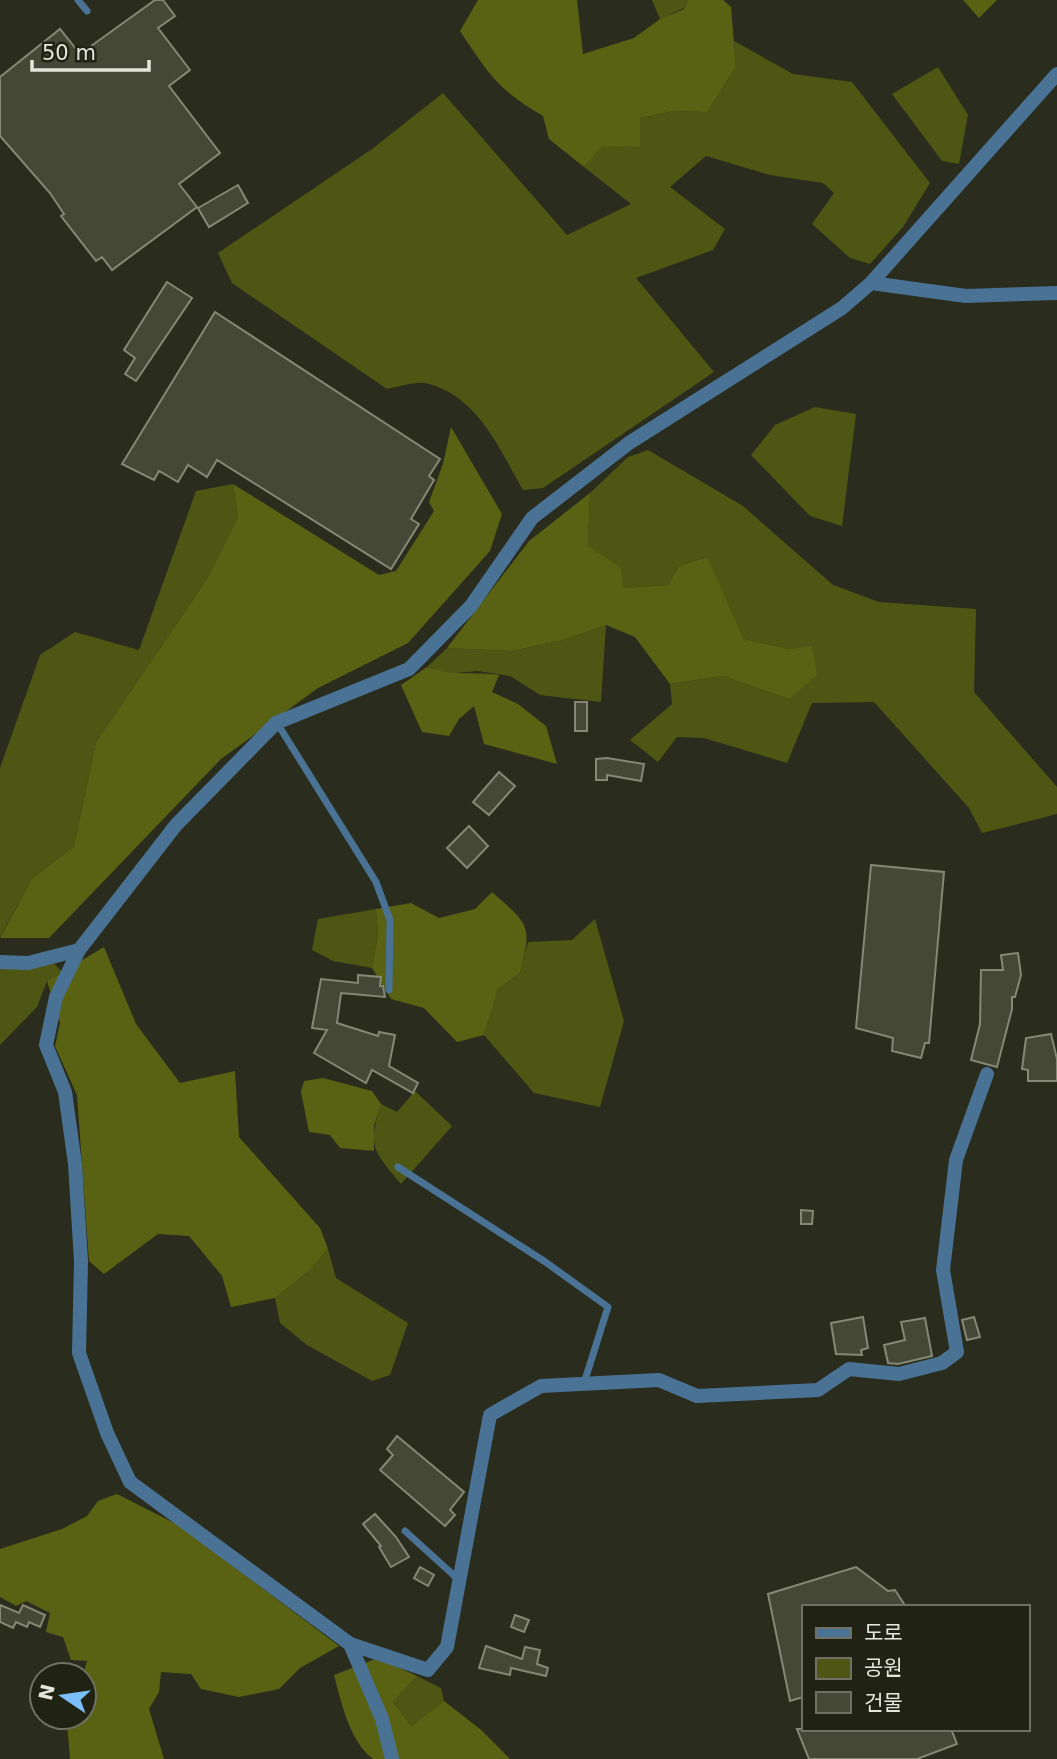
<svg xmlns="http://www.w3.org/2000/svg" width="1057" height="1759" viewBox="0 0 1057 1759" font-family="'DejaVu Sans','Noto Sans KR',sans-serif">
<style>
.green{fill:#4e5614}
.forest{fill:#596212}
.building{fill:#454837;stroke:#848875;stroke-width:2}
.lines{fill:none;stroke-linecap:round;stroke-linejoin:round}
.service{stroke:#497295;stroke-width:7}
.minor{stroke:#497295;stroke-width:14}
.tertiary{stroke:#497295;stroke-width:14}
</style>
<rect width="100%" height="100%" fill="#2a2d1d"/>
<g class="green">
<polygon points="652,0 688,0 684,8 660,19"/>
<path d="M734,41L793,74L852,82L930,183L903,227L870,264L850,258L812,224L834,193L823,183L770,175L706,156L670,187L725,229L713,250L636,278L714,372L543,488L523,490C500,450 478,397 429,384C418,380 399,387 387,389L232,283L218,253L372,149L443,93L567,235L631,204L584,167L602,145L640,147V118L674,111L707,112L736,67Z"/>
<polygon points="938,67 968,115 959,164 942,161 892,94"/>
<polygon points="815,407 856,414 842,526 810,516 751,455 775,425"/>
<polygon points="648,450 743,506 833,585 879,602 976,609 974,692 1057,787 1057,814 982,833 969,808 874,702 812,703 787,763 704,738 677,737 658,762 630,740 672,704 670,684 723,676 789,699 812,647 790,649 744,639 706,557 679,566 668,585 623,588 588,546 590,493 628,457"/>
<polygon points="233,484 238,517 207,579 96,742 74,846 32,879 0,937 0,768 40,655 75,632 139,650 196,491"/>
<polygon points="606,625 601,702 540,695 510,676 478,671 444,674 427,667 447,648 512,651 563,640"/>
<polygon points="376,909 378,935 372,968 333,961 312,950 318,919"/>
<polygon points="595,919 624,1021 600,1107 534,1093 484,1035 498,989 520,973 528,942 572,940"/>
<polygon points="53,962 62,972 47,981 37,1007 0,1045 0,966"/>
<path d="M415,1091L452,1126L401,1184C374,1151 367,1148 381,1104L397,1112Z"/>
<polygon points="328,1249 336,1278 408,1323 390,1375 372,1381 307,1345 280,1323 275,1298 309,1271"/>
<polygon points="417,1676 441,1688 444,1701 413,1727 393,1702"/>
</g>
<g class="forest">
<path d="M478,0H577L583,54L634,38L660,19L684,9L688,0H723L731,7L736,67L707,112L674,111L640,118V147L602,146L584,167L549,139L543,116C498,90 488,73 460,31Z"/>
<polygon points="963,0 997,0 979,18"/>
<polygon points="451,427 502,514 490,551 408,643 318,688 221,759 49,938 0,938 32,879 74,846 96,742 207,579 238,517 233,484 379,575 396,571 434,511 429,502 443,464"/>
<polygon points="590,493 588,546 621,568 623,588 668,585 679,566 707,557 744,639 790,649 812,646 817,675 789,699 723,676 670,684 635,637 606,625 563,640 512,651 447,648 529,541"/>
<path d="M427,667C451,677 474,671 499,675L492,692L518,704L546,726L557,764L484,744L474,706L459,719L449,736L422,732L401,685Z"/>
<path d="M492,892C528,924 533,924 520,973L498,989L484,1035L457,1042L424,1008L391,999L372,968L378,935L376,909L411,903L439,918L475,909Z"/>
<polygon points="104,947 136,1024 180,1083 235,1071 239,1137 320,1228 328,1249 309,1271 275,1298 231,1307 222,1276 189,1236 158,1234 104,1274 89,1261 77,1095 55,1046 60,1023 47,981"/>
<polygon points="323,1078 372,1091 381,1104 374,1126 374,1151 340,1148 330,1135 309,1132 301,1092 304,1081"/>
<polygon points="117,1494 178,1525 339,1646 300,1668 279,1689 239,1697 201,1689 191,1674 161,1672 159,1692 149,1709 164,1759 70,1759 67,1722 69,1717 84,1717 83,1675 87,1661 71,1660 63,1637 46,1632 50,1613 26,1601 16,1606 0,1597 0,1549 62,1529 87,1516 98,1501"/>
<path d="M378,1658L417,1676L393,1702L412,1726L444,1701L480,1729L510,1759H373C350,1742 341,1702 334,1675Z"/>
</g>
<g class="building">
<polygon points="155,0 163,0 175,16 158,28 190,70 169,86 220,153 179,184 197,207 112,270 102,257 96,261 61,216 64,214 50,193 0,136 0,77 60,29 80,54"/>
<polygon points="238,185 248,203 209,227 198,208"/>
<polygon points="167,282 192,298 136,381 125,374 135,358 124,350"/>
<polygon points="215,312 440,459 429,476 434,480 411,519 419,524 391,569 217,460 207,477 188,465 178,482 159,471 154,480 122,464"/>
<rect x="575" y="702" width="12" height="29"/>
<polygon points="607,758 644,764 641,781 607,775 607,780 596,780 596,759"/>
<polygon points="499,772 515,786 489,815 473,802"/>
<polygon points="469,826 488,846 467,868 447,848"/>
<polygon points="871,865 944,872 929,1043 925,1043 921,1058 892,1051 893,1038 856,1028"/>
<polygon points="1018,953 1021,975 1015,997 1012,997 1012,1009 997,1067 971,1060 980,1024 981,970 1003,970 1001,955"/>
<polygon points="358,975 381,977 380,986 383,986 385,997 341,993 337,1023 378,1036 379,1032 395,1035 389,1066 418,1083 413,1093 372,1070 366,1083 314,1053 327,1030 312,1028 321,979 358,983"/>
<polygon points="1051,1034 1057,1059 1057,1081 1028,1081 1028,1070 1022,1069 1026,1038"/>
<polygon points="801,1210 813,1211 812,1224 801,1224"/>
<polygon points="863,1317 868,1348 861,1350 862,1355 836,1354 831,1323"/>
<polygon points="974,1317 980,1337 967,1340 962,1320"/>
<polygon points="925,1318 932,1356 898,1364 888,1363 884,1345 905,1340 901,1322"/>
<polygon points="397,1436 464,1492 450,1510 455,1515 445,1526 380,1470 393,1455 387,1449"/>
<polygon points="375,1514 396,1537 409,1557 391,1567 379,1547 381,1546 363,1524"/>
<polygon points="420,1567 434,1575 428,1586 414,1578"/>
<polygon points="856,1567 888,1591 895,1590 906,1607 803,1607 803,1697 790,1701 768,1594"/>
<polygon points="0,1605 19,1613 23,1605 45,1615 40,1627 29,1622 27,1627 16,1622 13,1628 0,1622"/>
<polygon points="515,1615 529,1620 524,1632 511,1627"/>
<polygon points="486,1646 522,1659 525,1647 540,1650 537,1664 548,1668 546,1676 511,1668 510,1675 479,1668"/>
<polygon points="797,1729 951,1729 957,1744 917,1759 809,1759"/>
</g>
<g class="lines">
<g class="service">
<polyline points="78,0 87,11"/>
<polyline points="277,723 376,882 390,920 389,990"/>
<polyline points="398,1167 544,1261 608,1307 584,1383"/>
<polyline points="405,1531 459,1580"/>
</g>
<g class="minor">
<polyline points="79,950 56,997 46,1045 65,1092 75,1164 81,1261 79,1353 107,1433 130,1482 350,1644"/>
<polyline points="392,1759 382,1719 350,1644 428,1670 447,1647 490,1415 541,1386 659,1380 697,1396 818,1390 849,1369 899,1374 942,1363 957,1352 943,1270 956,1160 987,1074"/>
</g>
<g class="tertiary">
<polyline points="871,283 966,296 1057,293"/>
<polyline points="0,962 28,963 79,950 176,825 276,723 409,669 471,606 532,518 629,443 842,308 871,283 1057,74"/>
</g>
</g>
<rect x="802" y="1605" width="228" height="126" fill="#202313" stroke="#6e7163" stroke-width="2"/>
<rect x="816" y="1628" width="35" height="10" fill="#497295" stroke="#6e7163" stroke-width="2"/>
<text x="864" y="1640" font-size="21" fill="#e3e6db">도로</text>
<rect x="816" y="1658" width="35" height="21" fill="#4e5614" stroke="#6e7163" stroke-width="2"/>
<text x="864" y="1675" font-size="21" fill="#e3e6db">공원</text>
<rect x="816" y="1692" width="35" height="21" fill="#454837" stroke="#6e7163" stroke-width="2"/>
<text x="864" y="1710" font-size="21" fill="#e3e6db">건물</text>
<g transform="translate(63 1696) rotate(283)"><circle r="33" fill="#202313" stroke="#6e7163" stroke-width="2"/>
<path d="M0-5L12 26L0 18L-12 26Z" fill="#7abff8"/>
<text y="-10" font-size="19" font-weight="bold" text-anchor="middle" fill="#e3e6db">N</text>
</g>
<path d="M32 60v10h117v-10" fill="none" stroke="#e3e6db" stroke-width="3.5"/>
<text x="42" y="60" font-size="21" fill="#e3e6db" stroke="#202313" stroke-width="5" paint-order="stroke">50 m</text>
</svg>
